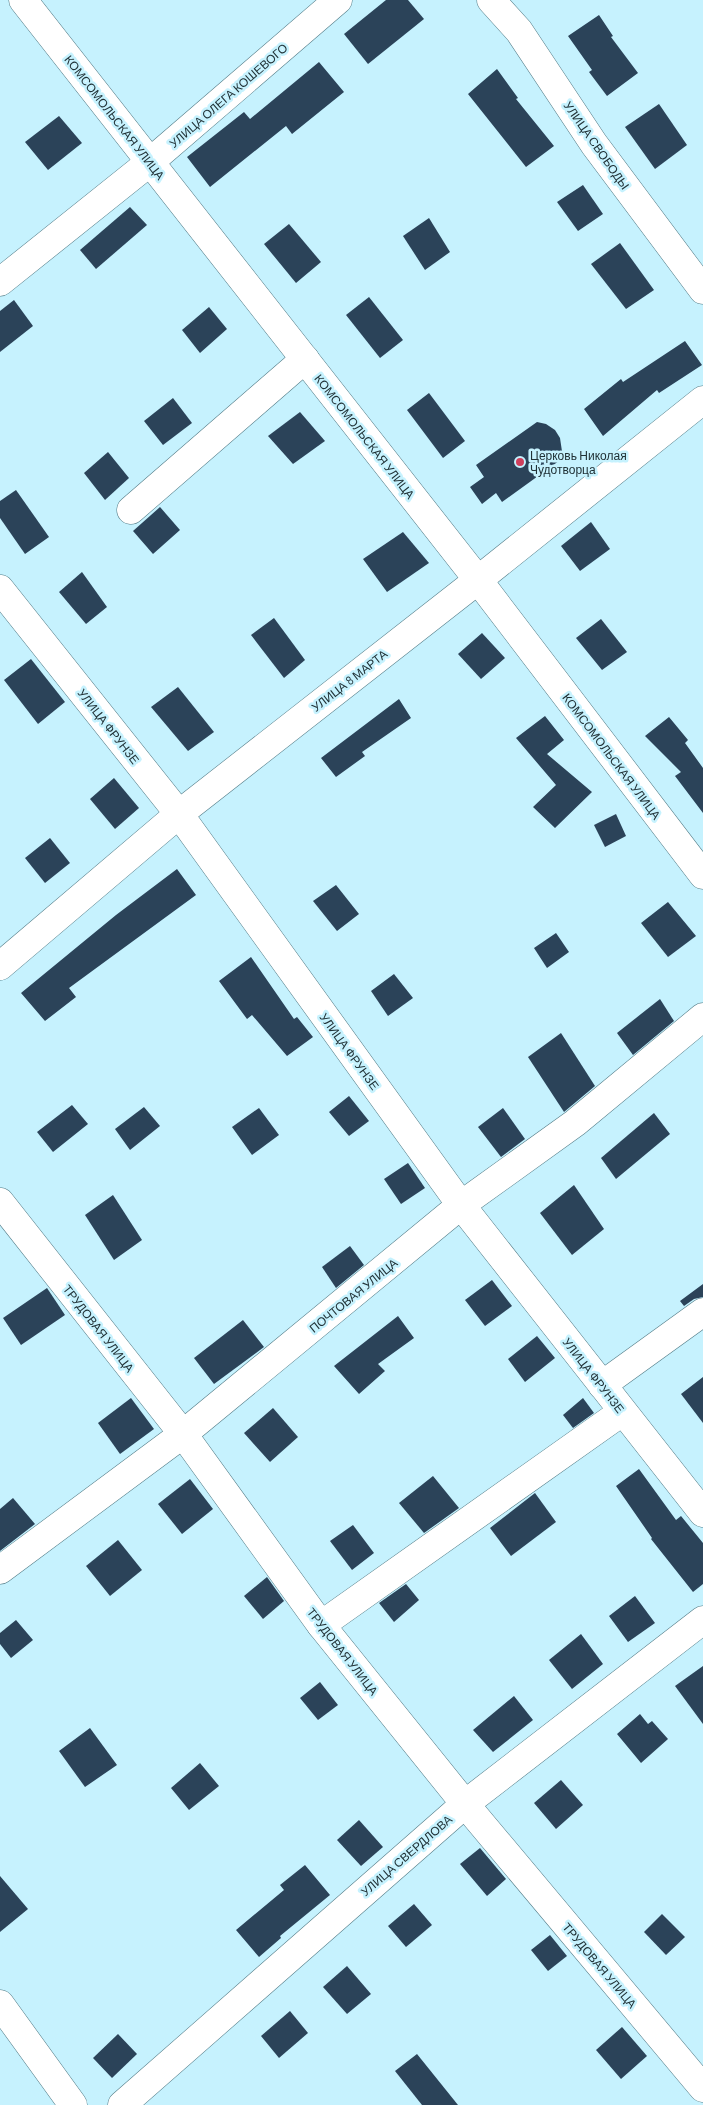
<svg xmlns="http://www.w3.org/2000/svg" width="703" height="2105" viewBox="0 0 703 2105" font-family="Barlow,sans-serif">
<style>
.building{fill:#2b4359}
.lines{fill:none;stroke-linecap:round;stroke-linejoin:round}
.minor-casing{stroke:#527b86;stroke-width:29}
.minor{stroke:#fff;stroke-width:28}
.poi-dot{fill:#cf3f5c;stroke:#c6f2fe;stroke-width:2}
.labels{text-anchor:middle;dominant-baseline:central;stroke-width:5;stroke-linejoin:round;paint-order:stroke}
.street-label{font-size:12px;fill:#213237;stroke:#c6f2fe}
.poi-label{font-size:12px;fill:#213237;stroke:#c6f2fe;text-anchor:start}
</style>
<rect width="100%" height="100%" fill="#c6f2fe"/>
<g class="building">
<polygon points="386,0 408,0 424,19 368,64 344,34"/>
<polygon points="599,15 613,36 611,37 638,73 607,96 589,72 592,70 568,36"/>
<polygon points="319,62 344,92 292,134 286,126 210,187 187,157 244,112 250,119"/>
<polygon points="497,69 518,98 516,99 554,146 526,167 468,94"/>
<polygon points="659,104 687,145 655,169 625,127"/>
<polygon points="59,116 82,143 48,170 25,142"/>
<polygon points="583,185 603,214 578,231 557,202"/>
<polygon points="130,207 147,225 96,269 80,250"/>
<polygon points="429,218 450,252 425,270 403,236"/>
<polygon points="289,224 321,262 296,283 264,244"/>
<polygon points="620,243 654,290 626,309 591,264"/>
<polygon points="369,297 403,340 380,358 346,315"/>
<polygon points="14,300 33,326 0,352 0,311"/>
<polygon points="209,307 227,329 200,353 182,330"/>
<polygon points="685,341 702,365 659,393 657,390 603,436 584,409 621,379 623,382"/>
<polygon points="429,393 465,441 443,458 407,410"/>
<polygon points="173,398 192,423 163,445 144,421"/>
<polygon points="300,412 325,441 293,464 268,436"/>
<polygon points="537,422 546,424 555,430 560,438 563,458 502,502 496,493 482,504 470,487 484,477 476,465"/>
<polygon points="108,452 129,478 105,500 84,473"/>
<polygon points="16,490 49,537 25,554 0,518 0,501"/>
<polygon points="160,507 180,530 153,554 133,531"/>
<polygon points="591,522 610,549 580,571 561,546"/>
<polygon points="403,532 429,563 387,592 363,559"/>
<polygon points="82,572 107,607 86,624 59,592"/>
<polygon points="274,618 305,660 284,678 251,635"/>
<polygon points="601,619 627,652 602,670 576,638"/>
<polygon points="482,633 505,658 481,679 458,654"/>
<polygon points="31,659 65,702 38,724 4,680"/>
<polygon points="178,687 214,732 188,751 151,707"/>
<polygon points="399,699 411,718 362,752 365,756 336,777 321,758"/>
<polygon points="545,716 564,740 547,754 592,792 555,828 533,807 556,785 516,738"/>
<polygon points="669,717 688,740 685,743 703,768 703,813 675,776 681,772 645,736"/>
<polygon points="114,778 139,808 115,829 90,799"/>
<polygon points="616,814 626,836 605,847 594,825"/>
<polygon points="50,838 70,863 45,883 25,858"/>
<polygon points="177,869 196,895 69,988 76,997 45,1021 21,993 116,915"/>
<polygon points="336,885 359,914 337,931 313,901"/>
<polygon points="668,902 696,936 668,957 641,923"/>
<polygon points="556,933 569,952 547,968 534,948"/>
<polygon points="251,957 294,1019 297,1017 313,1037 287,1056 252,1015 247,1019 219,981"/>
<polygon points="394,974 413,998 388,1016 371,991"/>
<polygon points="660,999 674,1021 633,1055 617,1033"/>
<polygon points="561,1033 595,1086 564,1112 528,1057"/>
<polygon points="349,1096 369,1121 349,1136 329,1112"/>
<polygon points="72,1105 88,1124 53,1152 37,1132"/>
<polygon points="144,1107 160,1126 130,1150 115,1129"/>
<polygon points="259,1108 279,1135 252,1155 232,1127"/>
<polygon points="503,1108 525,1139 501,1157 478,1127"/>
<polygon points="654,1113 670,1134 616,1179 601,1158"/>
<polygon points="408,1163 425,1188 401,1204 384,1179"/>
<polygon points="574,1185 604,1229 572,1255 540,1213"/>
<polygon points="113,1195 142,1240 114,1260 85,1215"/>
<polygon points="350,1246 364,1265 336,1288 322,1267"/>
<polygon points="492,1280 512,1306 485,1326 465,1300"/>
<polygon points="703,1284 703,1297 694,1299 684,1306 680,1301"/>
<polygon points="47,1288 65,1315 21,1345 3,1318"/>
<polygon points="398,1316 414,1338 378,1364 385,1371 359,1394 334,1366"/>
<polygon points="243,1320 264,1347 214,1384 194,1358"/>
<polygon points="537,1336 555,1358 525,1382 508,1359"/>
<polygon points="703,1377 703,1423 681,1394"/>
<polygon points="131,1398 154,1429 120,1454 98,1423"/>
<polygon points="583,1398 594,1413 573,1428 563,1415"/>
<polygon points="273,1408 298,1437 270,1462 244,1433"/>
<polygon points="639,1469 676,1520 681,1516 703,1543 703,1584 693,1592 651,1539 652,1538 616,1486"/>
<polygon points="433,1476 459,1508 424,1533 399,1503"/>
<polygon points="190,1479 213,1509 182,1534 158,1504"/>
<polygon points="535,1493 556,1522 511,1556 490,1528"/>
<polygon points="13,1498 35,1524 0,1551 0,1509"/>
<polygon points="353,1525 374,1553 352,1570 330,1541"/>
<polygon points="118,1540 142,1570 110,1596 86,1566"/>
<polygon points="267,1577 284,1601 263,1619 244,1596"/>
<polygon points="406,1584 419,1600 394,1622 379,1603"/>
<polygon points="635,1596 655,1623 628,1642 609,1616"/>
<polygon points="16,1620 33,1640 11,1658 0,1644 0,1633"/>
<polygon points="581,1634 603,1664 572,1689 549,1660"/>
<polygon points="703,1666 703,1724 675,1686"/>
<polygon points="320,1682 338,1705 318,1720 300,1698"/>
<polygon points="514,1696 533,1720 493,1752 473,1730"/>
<polygon points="640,1714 648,1724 652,1721 668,1739 641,1763 617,1734"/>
<polygon points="90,1728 117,1765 85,1787 59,1751"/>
<polygon points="200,1763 219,1786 189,1810 171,1788"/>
<polygon points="561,1780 583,1805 556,1829 534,1803"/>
<polygon points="359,1820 383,1847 361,1866 337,1840"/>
<polygon points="480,1848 506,1879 487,1896 460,1864"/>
<polygon points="305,1865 330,1895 280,1936 281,1938 259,1957 236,1930 284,1890 280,1885"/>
<polygon points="0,1876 28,1909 0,1932"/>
<polygon points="414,1904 432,1925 406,1947 388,1926"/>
<polygon points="662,1914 685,1937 666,1955 644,1932"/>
<polygon points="550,1935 567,1956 548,1971 531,1950"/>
<polygon points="347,1966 371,1994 347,2014 323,1987"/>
<polygon points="290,2011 308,2033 279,2058 261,2036"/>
<polygon points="622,2027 647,2056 621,2079 596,2050"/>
<polygon points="118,2034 137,2054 112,2078 93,2058"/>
<polygon points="417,2054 458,2105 422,2105 395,2071"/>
</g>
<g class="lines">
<g class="minor-casing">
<g id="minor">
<polyline points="23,0 478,580 703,875"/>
<polyline points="491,0 519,31 594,144 703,290"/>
<polyline points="0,282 150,162 338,0"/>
<polyline points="131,510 305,359"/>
<polyline points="0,589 179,814 461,1205 703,1513"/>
<polyline points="0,966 179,814 478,580 703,400"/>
<polyline points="0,1202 183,1434 321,1625 465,1804 703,2088"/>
<polyline points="602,1385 703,1312"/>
<polyline points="0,1570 183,1434 461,1205 575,1123 703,1017"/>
<polyline points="321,1625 622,1412"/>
<polyline points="0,2004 73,2105"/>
<polyline points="122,2105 465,1804 703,1620"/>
</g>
</g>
<use href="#minor" class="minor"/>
</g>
<circle class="poi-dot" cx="520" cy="462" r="5"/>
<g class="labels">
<g class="street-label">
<text transform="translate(228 95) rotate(-41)">УЛИЦА ОЛЕГА КОШЕВОГО</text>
<text transform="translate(115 117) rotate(52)">КОМСОМОЛЬСКАЯ УЛИЦА</text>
<text transform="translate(597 145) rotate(55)">УЛИЦА СВОБОДЫ</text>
<text transform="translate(365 436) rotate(52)">КОМСОМОЛЬСКАЯ УЛИЦА</text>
<text transform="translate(349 680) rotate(-38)">УЛИЦА 8 МАРТА</text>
<text transform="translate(109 726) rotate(52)">УЛИЦА ФРУНЗЕ</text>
<text transform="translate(612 756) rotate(53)">КОМСОМОЛЬСКАЯ УЛИЦА</text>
<text transform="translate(350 1051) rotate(54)">УЛИЦА ФРУНЗЕ</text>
<text transform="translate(353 1295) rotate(-39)">ПОЧТОВАЯ УЛИЦА</text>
<text transform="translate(99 1328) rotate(52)">ТРУДОВАЯ УЛИЦА</text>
<text transform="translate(594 1375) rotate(52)">УЛИЦА ФРУНЗЕ</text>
<text transform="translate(343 1651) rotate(52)">ТРУДОВАЯ УЛИЦА</text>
<text transform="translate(406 1855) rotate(-41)">УЛИЦА СВЕРДЛОВА</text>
<text transform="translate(600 1965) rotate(50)">ТРУДОВАЯ УЛИЦА</text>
</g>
<g class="poi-label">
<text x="530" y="455">Церковь Николая<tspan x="530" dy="14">Чудотворца</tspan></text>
</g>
</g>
</svg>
